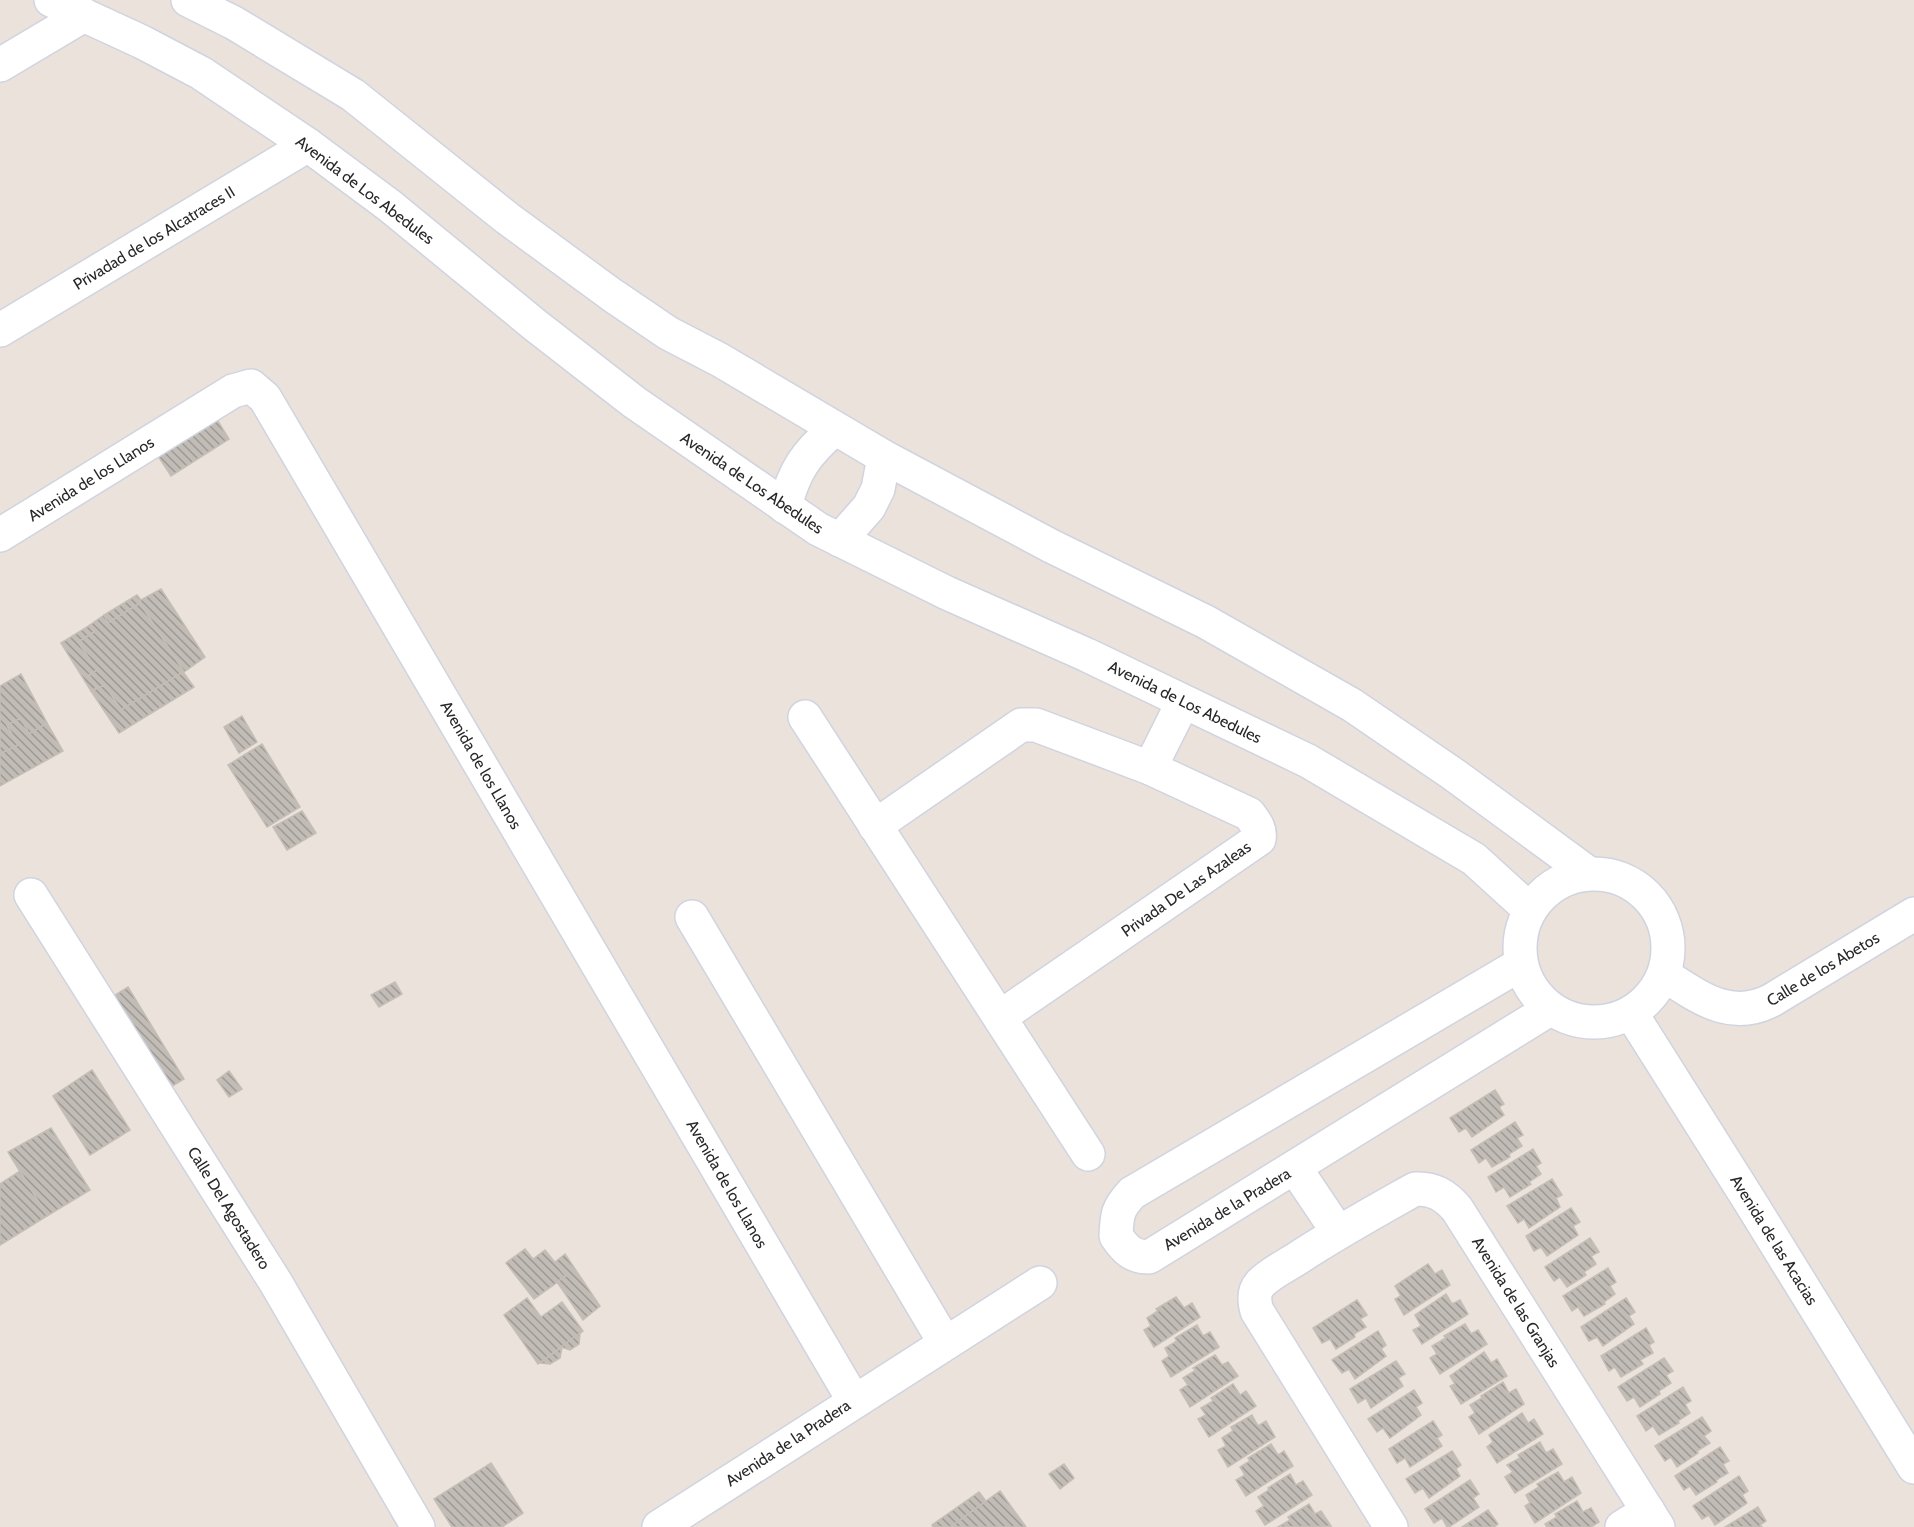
<svg xmlns="http://www.w3.org/2000/svg" width="1914" height="1527" viewBox="0 0 1914 1527" font-family="Cabin,sans-serif">
<style>
.building{fill:url(#building-back-hatch);stroke:#c4beb5;stroke-width:1.5}
.lines{fill:none;stroke-linecap:round;stroke-linejoin:round}
.minor-casing{stroke:#d0d4e0;stroke-width:36}
.minor{stroke:#fff;stroke-width:33}
.labels{text-anchor:middle;dominant-baseline:central;stroke-width:4.5;stroke-linejoin:round;paint-order:stroke}
.street-label{font-size:16px;fill:#282828;stroke:#fff}
</style>
<defs>
<pattern id="building-back-hatch" width="6" height="6" patternUnits="userSpaceOnUse" patternTransform="scale(1.5)"><rect width="6" height="6" fill="#c2bcb7"/><path d="M-1 5l2 2M0 0l6 6M5-1l2 2" fill="none" stroke="#9e9995"/></pattern>
</defs>
<rect width="100%" height="100%" fill="#eae2db"/>
<g class="building">
<polygon points="206,402 229,439 171,476 147,439"/>
<polygon points="161,589 205,657 184,672 140,603 108,623 104,615 137,595 141,600"/>
<polygon points="140,603 184,672 121,710 105,685 98,689 89,675 97,670 78,642 94,632 90,625 104,615 108,623"/>
<polygon points="90,625 94,632 78,642 97,670 89,675 97,688 91,691 61,643"/>
<polygon points="183,672 194,687 119,733 91,691 105,685 121,710"/>
<polygon points="21,674 47,723 29,734 21,718 7,725 18,745 0,754 0,686"/>
<polygon points="242,716 257,742 239,753 224,727"/>
<polygon points="21,718 29,734 47,723 63,751 0,786 0,754 18,745 7,725"/>
<polygon points="262,744 300,807 267,827 228,765"/>
<polygon points="302,811 316,833 287,850 273,827"/>
<polygon points="395,982 402,994 379,1007 371,995"/>
<polygon points="128,987 184,1079 164,1091 109,999"/>
<polygon points="92,1070 130,1130 90,1155 53,1096"/>
<polygon points="229,1071 242,1089 229,1097 217,1080"/>
<polygon points="1495,1090 1504,1104 1499,1107 1504,1115 1472,1137 1466,1128 1459,1132 1450,1118"/>
<polygon points="1515,1122 1523,1135 1517,1138 1522,1146 1509,1154 1510,1157 1492,1167 1486,1158 1479,1163 1471,1150"/>
<polygon points="51,1128 90,1190 47,1216 8,1152"/>
<polygon points="1533,1149 1541,1163 1536,1166 1541,1174 1529,1182 1531,1184 1510,1197 1504,1187 1496,1192 1488,1177"/>
<polygon points="20,1171 47,1216 0,1245 0,1184"/>
<polygon points="1552,1179 1562,1195 1556,1198 1560,1207 1529,1228 1524,1219 1518,1223 1507,1206"/>
<polygon points="1571,1208 1580,1222 1573,1226 1578,1235 1547,1256 1541,1247 1534,1251 1526,1236"/>
<polygon points="1590,1238 1599,1252 1591,1256 1596,1264 1584,1272 1586,1275 1567,1287 1560,1277 1554,1281 1545,1267"/>
<polygon points="525,1249 533,1259 545,1250 566,1276 534,1299 506,1263"/>
<polygon points="565,1254 600,1306 583,1320 557,1282 566,1276 555,1262"/>
<polygon points="1428,1264 1435,1274 1442,1270 1450,1285 1404,1315 1395,1299 1401,1296 1395,1286"/>
<polygon points="1608,1268 1616,1282 1610,1286 1615,1294 1604,1302 1605,1304 1584,1316 1578,1307 1572,1311 1563,1296"/>
<polygon points="1446,1294 1452,1304 1460,1300 1468,1314 1422,1344 1413,1330 1421,1326 1415,1315"/>
<polygon points="1176,1297 1184,1308 1192,1303 1200,1317 1154,1347 1144,1330 1151,1326 1147,1318 1158,1311 1156,1309"/>
<polygon points="527,1298 541,1317 562,1302 583,1331 538,1364 504,1315"/>
<polygon points="1626,1298 1635,1312 1629,1316 1634,1324 1603,1346 1597,1337 1589,1341 1581,1327"/>
<polygon points="1357,1300 1367,1315 1360,1319 1366,1327 1354,1334 1355,1337 1336,1349 1330,1339 1322,1343 1313,1328"/>
<polygon points="1465,1324 1471,1334 1478,1330 1487,1344 1440,1374 1430,1358 1437,1354 1432,1346 1446,1338 1444,1336"/>
<polygon points="1197,1325 1203,1336 1210,1332 1219,1347 1171,1377 1162,1361 1169,1356 1165,1348 1177,1341 1175,1338"/>
<polygon points="1646,1328 1654,1342 1649,1345 1653,1353 1640,1360 1643,1364 1621,1377 1615,1367 1609,1371 1601,1356"/>
<polygon points="1378,1331 1386,1345 1381,1349 1386,1356 1355,1379 1349,1369 1342,1373 1332,1360"/>
<polygon points="580,1333 579,1344 570,1350 561,1347"/>
<polygon points="562,1347 560,1358 550,1364 540,1363"/>
<polygon points="1484,1352 1491,1363 1497,1359 1507,1376 1461,1404 1450,1386 1455,1384 1450,1376"/>
<polygon points="1215,1355 1222,1365 1228,1362 1238,1376 1190,1407 1180,1390 1188,1385 1183,1378 1196,1370 1193,1368"/>
<polygon points="1664,1358 1673,1371 1666,1375 1671,1383 1659,1391 1660,1394 1640,1407 1634,1397 1627,1401 1618,1387"/>
<polygon points="1396,1361 1405,1374 1398,1378 1403,1386 1371,1408 1366,1398 1358,1403 1350,1389"/>
<polygon points="1503,1382 1509,1393 1516,1389 1524,1404 1479,1434 1469,1417 1475,1413 1470,1405 1482,1398 1481,1396"/>
<polygon points="1233,1384 1240,1395 1246,1391 1256,1406 1209,1437 1198,1419 1206,1415 1201,1408 1213,1401 1211,1398"/>
<polygon points="1683,1387 1691,1401 1685,1404 1690,1413 1678,1421 1679,1423 1659,1435 1653,1426 1646,1431 1637,1416"/>
<polygon points="1414,1390 1422,1403 1416,1407 1421,1415 1390,1438 1383,1428 1377,1432 1368,1419"/>
<polygon points="1522,1413 1528,1423 1534,1419 1543,1434 1497,1463 1487,1447 1493,1442 1489,1435"/>
<polygon points="1252,1415 1258,1426 1266,1421 1275,1437 1228,1467 1218,1450 1226,1446 1222,1438 1233,1431 1231,1427"/>
<polygon points="1702,1417 1711,1431 1704,1436 1710,1443 1697,1451 1698,1453 1677,1467 1671,1457 1665,1461 1655,1446"/>
<polygon points="1433,1421 1442,1435 1437,1438 1442,1446 1410,1467 1405,1458 1397,1463 1389,1449"/>
<polygon points="1540,1442 1546,1453 1553,1449 1562,1464 1515,1493 1505,1477 1513,1472 1507,1465 1520,1458 1518,1455"/>
<polygon points="1271,1444 1278,1455 1284,1451 1293,1466 1246,1496 1236,1480 1245,1475 1240,1467 1250,1461 1248,1458"/>
<polygon points="1720,1447 1729,1461 1723,1464 1728,1473 1716,1480 1717,1482 1696,1495 1690,1486 1684,1490 1675,1476"/>
<polygon points="1452,1451 1461,1465 1456,1469 1460,1476 1429,1498 1423,1488 1415,1493 1406,1479"/>
<polygon points="491,1463 523,1513 502,1527 452,1527 434,1499"/>
<polygon points="1064,1464 1074,1478 1060,1489 1049,1474"/>
<polygon points="1558,1472 1564,1482 1572,1477 1581,1493 1535,1523 1525,1506 1530,1503 1526,1495 1539,1487 1537,1484"/>
<polygon points="1290,1474 1296,1485 1303,1481 1312,1495 1265,1525 1256,1511 1264,1506 1258,1497 1269,1490 1268,1488"/>
<polygon points="1739,1476 1748,1491 1742,1495 1747,1503 1715,1525 1709,1515 1702,1519 1693,1506"/>
<polygon points="1470,1480 1479,1494 1473,1498 1479,1507 1449,1527 1447,1527 1442,1518 1434,1523 1425,1509"/>
<polygon points="1000,1491 1026,1527 950,1527 986,1501"/>
<polygon points="979,1492 986,1501 950,1527 933,1527 932,1525"/>
<polygon points="1577,1501 1583,1512 1591,1508 1599,1522 1591,1527 1547,1527 1545,1524 1557,1517 1555,1514"/>
<polygon points="1309,1504 1315,1514 1321,1511 1331,1526 1278,1527 1290,1520 1288,1517"/>
<polygon points="1758,1507 1766,1521 1760,1525 1762,1527 1725,1527"/>
<polygon points="1488,1510 1498,1524 1494,1527 1462,1527"/>
</g>
<g class="lines">
<g class="minor-casing">
<g id="minor">
<polyline points="51,0 142,42 201,73 308,145 390,206 535,325 634,402 818,529 947,593 1087,655 1308,761 1474,859 1530,910"/>
<polyline points="188,0 234,23 353,95 507,218 612,295 668,333 720,360 884,457 1051,546 1206,622 1352,705 1453,774 1588,873"/>
<polyline points="0,65 84,15"/>
<polyline points="0,330 308,145"/>
<path d="M785,507C794,470 806,454 834,429"/>
<polyline points="0,535 233,391 251,386 265,398 854,1401"/>
<polyline points="840,540 869,507 878,489 884,457"/>
<polyline points="805,717 1088,1154"/>
<polyline points="1150,768 1183,702"/>
<path d="M875,826L1021,725H1036L1150,768L1249,814C1255,822 1261,829 1259,839L1000,1017"/>
<circle cx="1594" cy="948" r="74"/>
<polyline points="31,895 276,1283 418,1527"/>
<polyline points="692,917 945,1343"/>
<path d="M1521,964L1132,1193C1117,1209 1117,1215 1116,1236C1125,1249 1132,1257 1149,1257L1550,1009"/>
<path d="M1664,975C1699,997 1730,1022 1772,1000L1914,914"/>
<polyline points="1631,1013 1749,1200 1914,1467"/>
<polyline points="1295,1168 1338,1232"/>
<polyline points="659,1527 1040,1283"/>
<path d="M1391,1527L1257,1311C1254,1301 1253,1292 1260,1284C1270,1273 1286,1266 1298,1258C1336,1233 1376,1211 1415,1189C1433,1188 1445,1195 1457,1209L1658,1527"/>
<polyline points="1622,1527 1648,1511"/>
</g>
</g>
<use href="#minor" class="minor"/>
</g>
<g class="labels">
<g class="street-label">
<text transform="translate(365 190) rotate(37)">Avenida de Los Abedules</text>
<text transform="translate(154 238) rotate(-31)">Privadad de los Alcatraces II</text>
<text transform="translate(91 479) rotate(-32)">Avenida de los Llanos</text>
<text transform="translate(752 483) rotate(34)">Avenida de Los Abedules</text>
<text transform="translate(1185 702) rotate(26)">Avenida de Los Abedules</text>
<text transform="translate(481 765) rotate(60)">Avenida de los Llanos</text>
<text transform="translate(1186 889) rotate(-35)">Privada De Las Azaleas</text>
<text transform="translate(1823 969) rotate(-31)">Calle de los Abetos</text>
<text transform="translate(727 1184) rotate(60)">Avenida de los Llanos</text>
<text transform="translate(229 1208) rotate(58)">Calle Del Agostadero</text>
<text transform="translate(1227 1209) rotate(-31)">Avenida de la Pradera</text>
<text transform="translate(1774 1240) rotate(58)">Avenida de las Acacias</text>
<text transform="translate(1516 1302) rotate(58)">Avenida de las Granjas</text>
<text transform="translate(788 1443) rotate(-33)">Avenida de la Pradera</text>
</g>
</g>
</svg>
